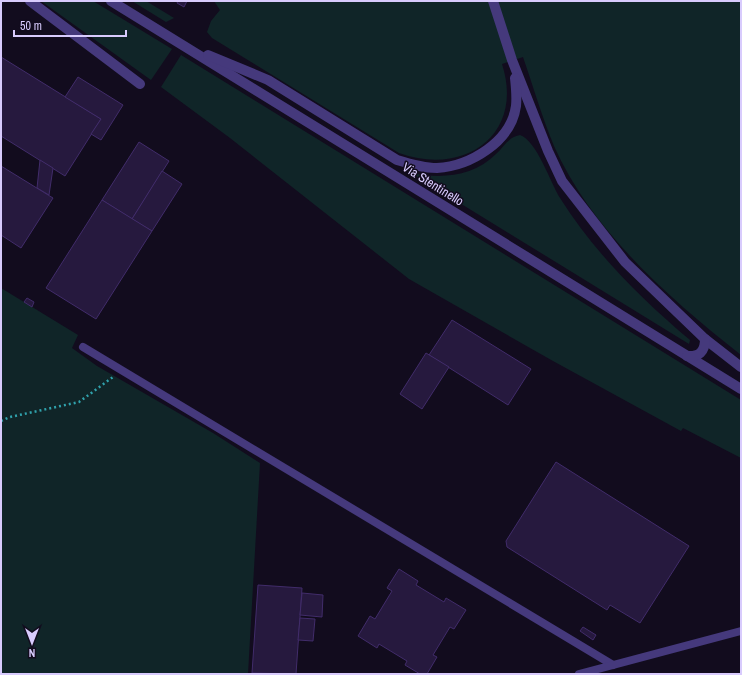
<svg xmlns="http://www.w3.org/2000/svg" width="742" height="675" viewBox="0 0 742 675" font-family="'Archivo Narrow',sans-serif">
<style>
.green{fill:#102528}
.building{fill:#26193e;stroke:#412c6a}
.lines{fill:none;stroke-linecap:round;stroke-linejoin:round}
.path{stroke:#30a2ac;stroke-width:2.5;stroke-dasharray:2 3;stroke-linecap:butt}
.service{stroke:#45397c;stroke-width:8}
.minor{stroke:#45397c;stroke-width:10}
.labels{text-anchor:middle;dominant-baseline:central;stroke-width:3;stroke-linejoin:round;paint-order:stroke}
.street-label{font-size:13px;fill:#d8cbfd;stroke:#120c1e}
</style>
<rect width="100%" height="100%" fill="#120c1e"/>
<g class="green">
<polygon points="41,1 93,1 172,49 151,80"/>
<polygon points="132,1 146,1 174,18 166,22"/>
<path d="M214,1H741V355C670,299 591,230 554,146C542,117 533,86 523,57L502,64C525,135 464,177 399,153L212,38L207,32L211,21L220,10Z"/>
<polygon points="181,55 741,400 741,458 683,428 681,431 553,361 409,279 230,138 161,87"/>
<path d="M520,135C537,141 550,182 560,198C595,253 640,298 690,340L689,344L411,173C441,179 473,177 496,154C504,147 508,137 520,135Z"/>
<polygon points="1,288 78,335 72,348 97,366 213,433 260,463 248,674 1,674"/>
</g>
<g class="building">
<polygon points="178,1 187,1 184,7 177,3"/>
<polygon points="1,57 101,119 65,176 1,136"/>
<polygon points="78,77 123,105 101,140 91,134 101,119 65,97"/>
<polygon points="139,142 169,161 132,219 102,200"/>
<polygon points="40,160 53,168 49,195 37,188"/>
<polygon points="1,166 53,198 21,248 1,235"/>
<polygon points="162,171 182,184 152,231 132,219"/>
<polygon points="102,200 152,231 96,319 46,288"/>
<polygon points="27,298 34,302 32,307 24,302"/>
<polygon points="452,320 531,369 508,405 429,355"/>
<polygon points="426,353 449,367 422,409 400,394"/>
<polygon points="556,462 689,546 640,623 610,605 607,610 507,547 506,541"/>
<polygon points="399,569 418,581 416,585 444,602 446,598 466,610 454,629 450,627 433,655 437,657 427,674 420,674 405,665 407,661 379,644 377,648 358,636 370,616 375,619 392,591 387,588"/>
<polygon points="258,585 302,588 296,674 252,673"/>
<polygon points="302,593 323,595 322,617 300,615"/>
<polygon points="300,618 315,619 313,641 298,640"/>
<polygon points="583,627 596,635 593,640 580,631"/>
</g>
<g class="lines">
<polyline class="path" points="1,421 10,417 79,402 113,377"/>
<g class="service">
<polyline points="83,347 613,665"/>
<polyline points="579,674 741,631"/>
</g>
<g class="minor">
<polyline points="30,1 140,84"/>
<polyline points="111,1 741,389"/>
<polyline points="493,1 512,60 548,151 562,181 625,262 705,339 741,367"/>
<path d="M208,55L268,80L397,160C410,164 423,168 437,168C470,166 511,142 516,106C517,96 516,87 515,78"/>
<path d="M687,356C699,357 705,352 705,339"/>
</g>
</g>
<g class="labels">
<g class="street-label">
<text transform="translate(433 184) rotate(32)">Via Stentinello</text>
</g>
</g>
<rect width="742" height="675" fill="none" stroke="#d8cbfd" stroke-width="4"/>
<g transform="translate(32 643) rotate(180)" stroke="#120c1e" stroke-width="3" paint-order="stroke">
<path d="M0-3L7 15L0 10L-7 15Z" fill="#d8cbfd"/>
<text y="-6" font-size="11" font-weight="bold" text-anchor="middle" fill="#d8cbfd">N</text>
</g>
<path d="M14 30v6h112v-6" fill="none" stroke="#d8cbfd" stroke-width="2"/>
<text x="20" y="30" font-size="12" fill="#d8cbfd" stroke="#120c1e" stroke-width="3" paint-order="stroke">50 m</text>
</svg>
